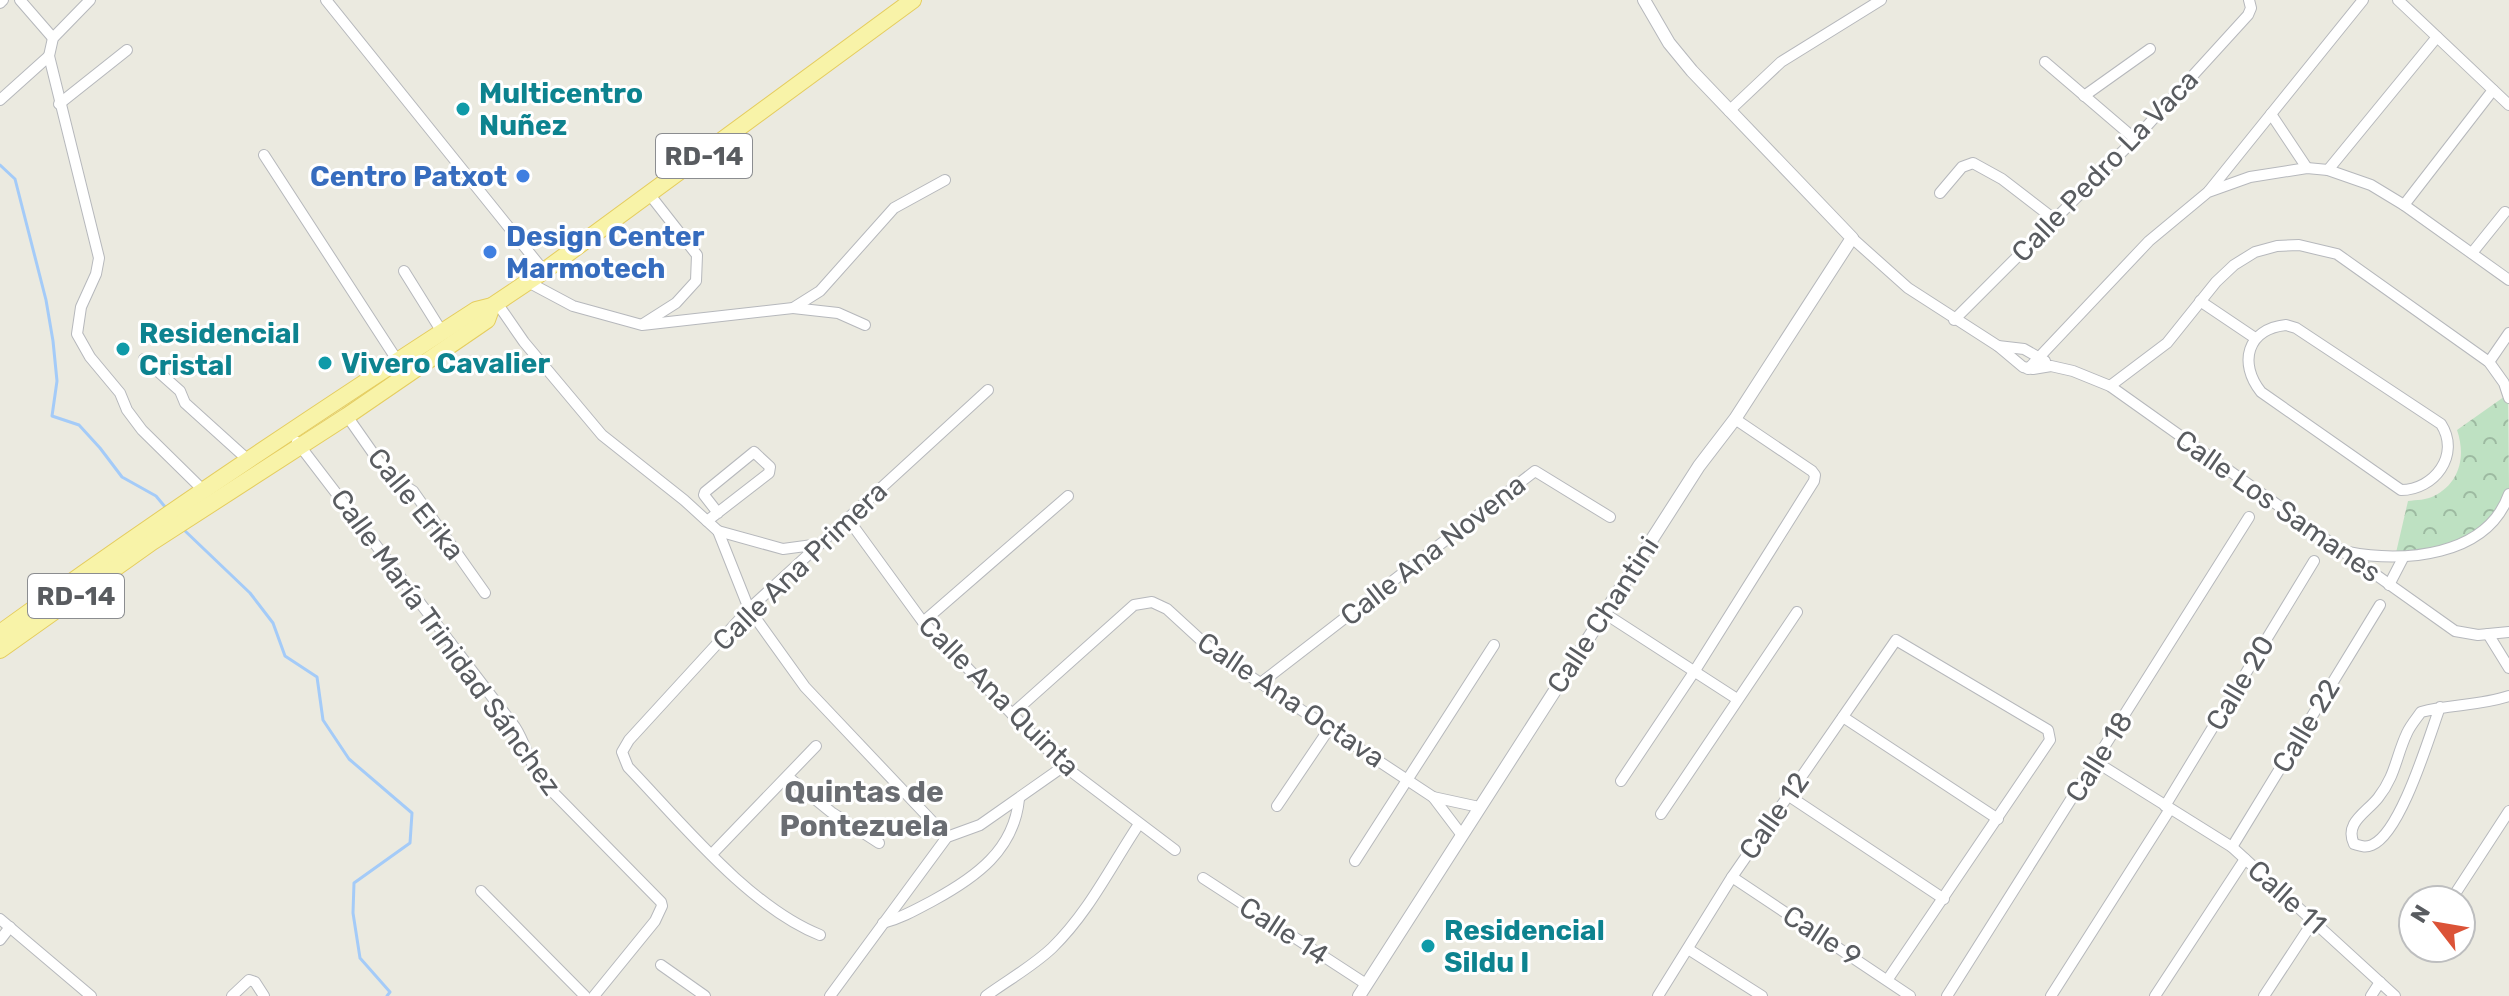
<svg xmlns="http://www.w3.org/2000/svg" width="2509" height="996" viewBox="0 0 2509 996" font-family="Rubik,sans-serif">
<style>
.park{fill:url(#park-crowns)}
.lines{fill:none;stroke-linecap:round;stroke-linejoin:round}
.stream{stroke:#a4cbf8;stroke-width:3}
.minor-casing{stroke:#b6b8bc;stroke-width:12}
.tertiary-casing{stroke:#b6b8bc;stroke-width:14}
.primary-casing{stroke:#e5cd5f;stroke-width:18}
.minor{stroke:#fff;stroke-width:10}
.tertiary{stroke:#fff;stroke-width:12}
.primary{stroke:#f8f3a8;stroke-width:16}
.culture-dot{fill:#0f9aa8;stroke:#fff;stroke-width:3}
.shop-dot{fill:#3f7fe0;stroke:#fff;stroke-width:3}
.labels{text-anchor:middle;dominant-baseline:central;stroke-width:6;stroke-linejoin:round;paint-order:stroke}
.shield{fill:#fff;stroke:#8b8d90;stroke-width:2}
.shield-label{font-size:26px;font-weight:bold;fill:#595c60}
.culture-label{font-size:28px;font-weight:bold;fill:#0d838f;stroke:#fff;text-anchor:start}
.street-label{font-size:28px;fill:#595c60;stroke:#fff}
.shop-label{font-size:28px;font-weight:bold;fill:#366cbe;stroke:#fff;text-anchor:end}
.neighbourhood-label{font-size:30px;font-weight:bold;fill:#6a6d72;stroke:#fff}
</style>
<defs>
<pattern id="park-crowns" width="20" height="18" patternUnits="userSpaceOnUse" patternTransform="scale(2)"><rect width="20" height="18" fill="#bee1c2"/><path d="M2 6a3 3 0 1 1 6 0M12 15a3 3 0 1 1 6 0" fill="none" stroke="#9dbaa1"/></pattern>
</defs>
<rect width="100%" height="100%" fill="#ebeae0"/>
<path class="park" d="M2508,394L2509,489L2493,520L2445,549L2395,557L2408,501C2416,500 2427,500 2434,496C2460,483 2466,456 2457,430Z"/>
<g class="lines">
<g class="stream">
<polyline points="0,165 15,179 46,300 53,341 57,381 52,416 79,425 100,448 122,477 156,496 166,508"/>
<polyline points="183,529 250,593 273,623 285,656 317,677 323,720 349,759 412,813 410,843 354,883 353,913 360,958 390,992 387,996"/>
</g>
<g class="minor-casing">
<g id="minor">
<polyline points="20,0 53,38"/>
<polyline points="90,0 53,38 49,56 99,258 96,274 81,307 77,334 90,357 120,393 127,410 142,430 202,489"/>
<polyline points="326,0 544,271"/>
<polyline points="2398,0 2509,105"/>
<polyline points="0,3 3,0"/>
<polyline points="2045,62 2135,139"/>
<polyline points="2084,96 2150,49"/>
<polyline points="0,100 49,56"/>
<polyline points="59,104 127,50"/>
<polyline points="1729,111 1781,62 1881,0"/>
<polyline points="2271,114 2307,168"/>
<polyline points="264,155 397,360"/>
<polyline points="2328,170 2437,37"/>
<polyline points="2209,191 2363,0"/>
<polyline points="1940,193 1962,167 1973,163 2002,179 2054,219"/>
<polyline points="2404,205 2493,90"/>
<polyline points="1852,238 1908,288 1998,346 2023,367 2033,369 2051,366 2073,371 2110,386 2455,631 2478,635 2509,632"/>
<polyline points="2472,253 2505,212"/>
<polyline points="404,271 442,332"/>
<polyline points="528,282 573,306 642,325 793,308 820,291 894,208 945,180"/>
<polyline points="2200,301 2255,338"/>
<polyline points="497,303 524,342 602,435 684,500 718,531 749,609 805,687 947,837"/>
<polyline points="793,308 838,313 865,325"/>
<polyline points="1954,320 2135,139 2248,15 2251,8 2249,0"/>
<polyline points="643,324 676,303 696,281 697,255 650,195"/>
<path d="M2286,325L2296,328L2441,424C2461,455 2434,490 2401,490L2261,392C2238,363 2247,329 2286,325Z"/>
<polyline points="1998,346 2024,349 2045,361"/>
<polyline points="144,359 180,391 185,403 247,459"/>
<polyline points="2489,362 2509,333"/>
<polyline points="2028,369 2149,241 2208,192 2250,177 2307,168 2328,170 2371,185 2404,205 2509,280"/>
<polyline points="2110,386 2167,343 2216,282 2234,265 2255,252 2277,246 2299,245 2337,254 2489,362 2504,383 2509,398"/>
<polyline points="347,416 389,476 413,491 485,593"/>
<path d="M297,442L515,727C526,744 529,763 541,780L661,902L662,906L655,921L594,996"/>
<polyline points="848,519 923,622 1012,714 1064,766 1175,850"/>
<polyline points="707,521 769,473 770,467 754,452 705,492 704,495 718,513"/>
<polyline points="718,531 783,549 820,544"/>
<path d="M2348,552C2402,563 2487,557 2509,494"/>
<polyline points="2389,585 2403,558"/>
<polyline points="1604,613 1737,699"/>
<polyline points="923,622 1068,496"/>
<polyline points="2488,634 2509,668"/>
<polyline points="1262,682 1535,471 1610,517"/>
<path d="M2440,707C2429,737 2401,833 2372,845C2365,848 2361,846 2354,844C2344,823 2366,813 2378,798C2396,775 2396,756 2407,733C2410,726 2416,719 2421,712C2450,704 2479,706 2509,696"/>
<polyline points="1012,714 1134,605 1152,602 1167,609 1215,653 1433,797 1461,834"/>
<polyline points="1843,717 1998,819"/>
<polyline points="2096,762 2232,847 2395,996"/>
<polyline points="788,777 831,812 879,843"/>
<polyline points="1621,781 1694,672 1814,481 1815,475 1812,471 1735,419"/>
<polyline points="1789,796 1944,899"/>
<polyline points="1433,797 1479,807"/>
<polyline points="1277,806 1329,729"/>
<polyline points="2165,806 2314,561"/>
<polyline points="1661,814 1797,612"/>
<polyline points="2232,847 2380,605"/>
<polyline points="712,854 816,746"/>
<polyline points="1355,861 1494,645"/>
<polyline points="1732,877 1910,996"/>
<polyline points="1203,878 1366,984"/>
<polyline points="481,891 585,996"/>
<polyline points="2451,900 2509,811"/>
<polyline points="0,919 91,996"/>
<path d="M883,923C902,918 917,909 934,900C976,877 1014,850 1019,799"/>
<path d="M820,935C749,907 680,821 628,767L622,752L629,740L749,609L988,390"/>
<polyline points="0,940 10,927"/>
<polyline points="1688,949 1762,996"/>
<polyline points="661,965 705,996"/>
<polyline points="232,996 249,980 255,982 264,996"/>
<polyline points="830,996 947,837 980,825 1064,766"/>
<path d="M986,996C1008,980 1033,966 1052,948C1089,912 1111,866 1139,824"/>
<polyline points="1658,996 1732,877 1896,640 2048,730 2050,740 1888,979"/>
<polyline points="1947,996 2249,517"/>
<polyline points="2051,996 2170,809"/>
<polyline points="2155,996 2245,859"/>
<polyline points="2264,996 2314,920"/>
<polyline points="2371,996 2380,982"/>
</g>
</g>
<g class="tertiary-casing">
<polyline id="tertiary" points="1359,996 1699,466 1735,419 1852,238 1692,71 1669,43 1644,0"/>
</g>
<g class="primary-casing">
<g id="primary">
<path d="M0,633C156,520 315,414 476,310L492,306L544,271L913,0"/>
<polyline points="0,650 152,542 347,416 487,320 492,306"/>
</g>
</g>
<use href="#minor" class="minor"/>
<use href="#tertiary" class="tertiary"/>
<use href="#primary" class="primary"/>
</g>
<g class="culture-dot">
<circle cx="463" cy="109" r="8"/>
<circle cx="123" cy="349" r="8"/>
<circle cx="325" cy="363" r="8"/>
<circle cx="1428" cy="946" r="8"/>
</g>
<g class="shop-dot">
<circle cx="523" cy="176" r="8"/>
<circle cx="490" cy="252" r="8"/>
</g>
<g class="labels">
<g class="shield">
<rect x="656" y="134" width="96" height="44" rx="6"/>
<rect x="28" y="574" width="96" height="44" rx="6"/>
</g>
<g class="shield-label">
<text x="704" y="156">RD-14</text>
<text x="76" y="596">RD-14</text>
</g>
<g class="culture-label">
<text x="479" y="93">Multicentro<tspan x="479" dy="32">Nuñez</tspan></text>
<text x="139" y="333">Residencial<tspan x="139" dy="32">Cristal</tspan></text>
<text x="341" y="363">Vivero Cavalier</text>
<text x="1444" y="930">Residencial<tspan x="1444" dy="32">Sildu I</tspan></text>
</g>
<g class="street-label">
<text transform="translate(2105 166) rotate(-46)">Calle Pedro La Vaca</text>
<text transform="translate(416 504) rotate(51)">Calle Erika</text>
<text transform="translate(2278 506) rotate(35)">Calle Los Samanes</text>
<text transform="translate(1433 550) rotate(-38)">Calle Ana Novena</text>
<text transform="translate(800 566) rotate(-44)">Calle Ana Primera</text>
<text transform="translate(1603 615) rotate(-57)">Calle Chantini</text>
<text transform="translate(446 642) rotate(54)">Calle María Trinidad Sánchez</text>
<text transform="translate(2240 683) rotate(-59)">Calle 20</text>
<text transform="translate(999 696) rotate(45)">Calle Ana Quinta</text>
<text transform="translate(1291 700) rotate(34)">Calle Ana Octava</text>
<text transform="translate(2306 726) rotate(-59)">Calle 22</text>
<text transform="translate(2099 757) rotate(-58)">Calle 18</text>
<text transform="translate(1774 816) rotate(-55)">Calle 12</text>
<text transform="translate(2287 897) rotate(42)">Calle 11</text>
<text transform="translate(1284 931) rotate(33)">Calle 14</text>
<text transform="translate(1822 936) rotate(33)">Calle 9</text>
</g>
<g class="shop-label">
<text x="507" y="176">Centro Patxot</text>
<text x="506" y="236" text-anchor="start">Design Center<tspan x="506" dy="32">Marmotech</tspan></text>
</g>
<g class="neighbourhood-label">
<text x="864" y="792">Quintas de<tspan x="864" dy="34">Pontezuela</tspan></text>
</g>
</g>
<g transform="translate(2437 924) rotate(301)"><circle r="38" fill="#ffffff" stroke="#bdbebf" stroke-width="2"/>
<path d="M0-6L14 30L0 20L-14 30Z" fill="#db5337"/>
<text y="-12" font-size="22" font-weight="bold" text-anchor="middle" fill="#595c60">N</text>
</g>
</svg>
